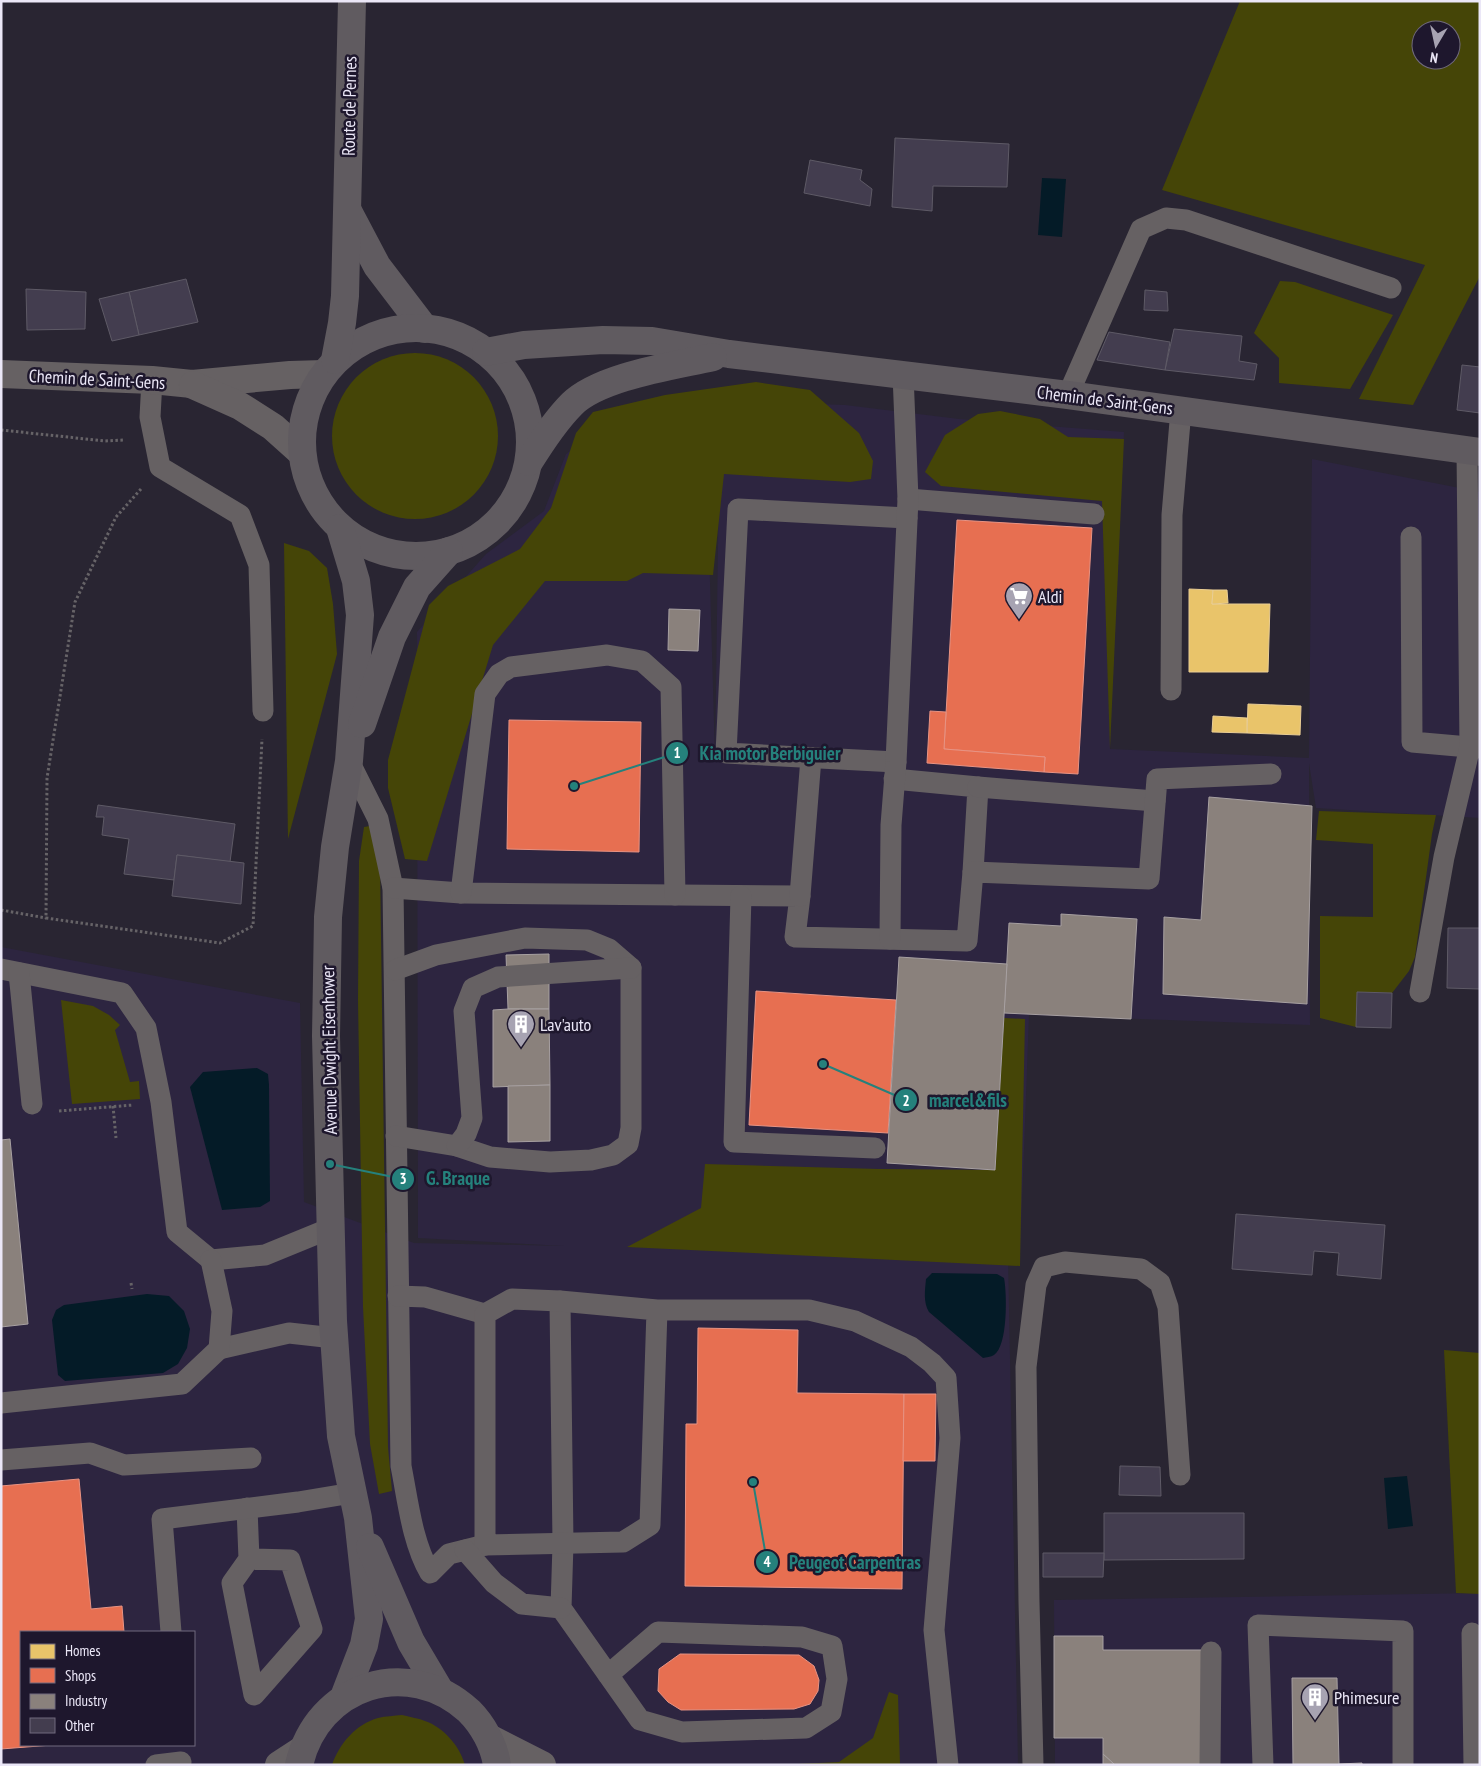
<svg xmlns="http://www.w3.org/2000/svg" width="1481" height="1766" viewBox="0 0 1481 1766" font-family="'PT Sans Narrow',sans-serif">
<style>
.built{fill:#2d2540;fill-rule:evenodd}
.green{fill:#454507;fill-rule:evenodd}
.water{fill:#041b27}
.homes{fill:#e9c46a;stroke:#eace94}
.shops{fill:#e76f51;stroke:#e89383}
.industry{fill:#8a817c;stroke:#a7a0a1}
.building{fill:#433d4f;stroke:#5e5a66}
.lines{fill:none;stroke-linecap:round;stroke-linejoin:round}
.path{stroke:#666367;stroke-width:3;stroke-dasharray:2.5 2.5;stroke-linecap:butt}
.service{stroke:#666163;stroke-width:21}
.minor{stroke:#666163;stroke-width:28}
.secondary{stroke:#605b60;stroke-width:28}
.labels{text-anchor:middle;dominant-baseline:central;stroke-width:5;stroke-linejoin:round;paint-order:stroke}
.street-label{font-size:18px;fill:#ebe7f7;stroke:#1e172d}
.poi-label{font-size:18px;fill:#ebe7f7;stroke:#1e172d;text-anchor:start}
.leader{fill:none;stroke:#25817c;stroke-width:2}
.callout-dot{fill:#25817c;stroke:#1e172d;stroke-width:2}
.mark-label{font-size:15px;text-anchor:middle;font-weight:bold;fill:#fff}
.callout-label{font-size:19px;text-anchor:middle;font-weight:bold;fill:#25817c;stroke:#1e172d;stroke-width:5;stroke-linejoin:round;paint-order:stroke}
</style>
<rect width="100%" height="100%" fill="#292532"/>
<g class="built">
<path d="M720,401L845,405L959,419L1124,432L1110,749L1309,758L1312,459L1480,492V818L1316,808L1309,763L1310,1025L1029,1015L1020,1257L1008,1258L1018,1765H1V947L300,1003L304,1202L414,1243L565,1246L418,1238L417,632L486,554L544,511L566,454L630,406L705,405L715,759ZM21,1632H194V1745H21Z"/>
<polygon points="1480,1593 1480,1765 1055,1765 1054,1600"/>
</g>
<g class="green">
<path d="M1240,1H1480V276L1413,405L1359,399L1425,265L1162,190ZM1421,30H1451V60H1421Z"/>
<polygon points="1280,281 1295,282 1393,315 1350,389 1279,383 1279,358 1254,333"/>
<circle cx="415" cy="436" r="83"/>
<polygon points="756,382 810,390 859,433 873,461 871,479 850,482 724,474 713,575 643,573 627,581 545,581 493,645 427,861 405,859 388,788 388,760 429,605 448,586 520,549 551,508 576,433 593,412 665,395"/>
<polygon points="1000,411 1040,419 1068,437 1124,439 1110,749 1102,501 941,486 925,472 945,435 978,414"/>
<polygon points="284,543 309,551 327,568 333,604 337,654 288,839"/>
<polygon points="1319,811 1436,815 1432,834 1415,957 1409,971 1392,993 1357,992 1356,1027 1320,1018 1320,916 1373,917 1373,844 1316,840"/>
<polygon points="370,826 380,862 388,1447 392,1491 379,1494 370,1444 363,1307 358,1000 359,861 364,827"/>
<polygon points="61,1000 93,1006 109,1015 120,1025 115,1030 130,1082 139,1081 140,1099 72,1104"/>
<polygon points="1004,1018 1025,1019 1020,1266 627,1247 701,1208 705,1164 879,1169 995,1170"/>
<polygon points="1444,1350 1480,1353 1480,1594 1456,1593"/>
<polygon points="889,1692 898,1695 900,1765 777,1765 839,1762 873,1738"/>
<path d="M402,1715C409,1717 418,1718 425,1721C443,1727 460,1746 465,1765H332C339,1744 356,1724 378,1718C386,1716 394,1716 402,1715Z"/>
</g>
<g class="water">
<polygon points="1042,178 1066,179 1062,237 1038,235"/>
<polygon points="257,1068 268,1074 269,1085 270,1201 260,1207 222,1210 190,1087 203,1072"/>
<path d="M932,1273L997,1274L1004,1278C1007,1293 1008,1346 994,1355C991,1357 986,1357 983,1358L929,1312C923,1302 925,1290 926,1279Z"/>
<polygon points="147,1294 169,1296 184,1311 190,1329 187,1348 178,1364 163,1373 65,1381 58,1375 52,1320 56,1310 64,1305"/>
<polygon points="1407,1476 1413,1526 1388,1529 1384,1478"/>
</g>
<g class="homes">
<polygon points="1189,589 1213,590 1212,604 1270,604 1268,672 1189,672"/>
<polygon points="1213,590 1227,590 1228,603 1212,604"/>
<polygon points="1248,704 1301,706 1300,735 1247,733"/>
<polygon points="1213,716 1247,718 1247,733 1212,732"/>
</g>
<g class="shops">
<polygon points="957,520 1092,528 1078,774 1044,772 1045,757 944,749"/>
<polygon points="930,711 946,712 944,749 1045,757 1044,772 927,763"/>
<polygon points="509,720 641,722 639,852 507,849"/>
<polygon points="756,991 896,1000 888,1133 749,1125"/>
<polygon points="698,1328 798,1330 797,1393 904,1394 902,1589 685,1586 686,1424 697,1424"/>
<polygon points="904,1394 936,1394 935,1461 903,1461"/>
<polygon points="79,1479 91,1609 122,1606 124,1632 21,1632 21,1745 52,1745 1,1749 1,1486"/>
<polygon points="680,1654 799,1655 814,1666 819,1680 818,1691 810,1704 794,1709 681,1710 668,1702 658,1691 659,1669"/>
</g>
<g class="industry">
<polygon points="669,609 700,610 698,651 668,650"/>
<polygon points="1209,797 1312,806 1307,1004 1163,994 1164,917 1201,920"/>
<polygon points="1061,914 1137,919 1131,1019 1004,1013 1009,923 1061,926"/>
<polygon points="549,954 549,1009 508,1009 506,955"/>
<polygon points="899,957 1007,964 995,1170 887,1163"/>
<polygon points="508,1009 549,1009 550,1085 493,1087 493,1010"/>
<polygon points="550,1085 550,1141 508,1142 508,1086"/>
<polygon points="10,1139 28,1324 1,1327 1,1140"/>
<polygon points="1054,1636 1103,1636 1103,1650 1202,1650 1202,1765 1115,1765 1103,1754 1103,1738 1054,1738"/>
<polygon points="1292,1678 1337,1678 1339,1764 1362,1763 1362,1765 1293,1765"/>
<polygon points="1103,1754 1115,1765 1103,1765"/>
</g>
<g class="building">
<polygon points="895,138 1009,144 1007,187 933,186 932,211 892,207"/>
<polygon points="810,160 862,170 860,180 872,189 870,206 804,193"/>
<polygon points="186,279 198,322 139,335 129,292"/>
<polygon points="26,289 86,292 85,329 27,330"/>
<polygon points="1145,290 1167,292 1168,311 1144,310"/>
<polygon points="129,292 139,335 112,341 99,299"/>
<polygon points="1174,329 1242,336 1239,361 1257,364 1254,380 1165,370"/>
<polygon points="1109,332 1170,342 1165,370 1097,360"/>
<polygon points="1462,365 1480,367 1480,413 1457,410"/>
<polygon points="98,805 235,824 230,862 177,855 174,880 124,874 129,839 102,835 104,817 96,817"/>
<polygon points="177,855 244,863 241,904 172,896"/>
<polygon points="1448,928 1480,928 1480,989 1447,988"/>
<polygon points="1357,992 1392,993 1391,1028 1356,1027"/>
<polygon points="1236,1214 1385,1225 1381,1279 1337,1275 1339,1253 1314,1251 1312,1275 1232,1269"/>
<polygon points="1120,1466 1160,1467 1161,1496 1119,1495"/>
<polygon points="1104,1513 1244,1513 1244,1559 1104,1560"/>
<polygon points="1043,1553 1104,1553 1103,1577 1043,1577"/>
</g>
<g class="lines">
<g class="path">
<polyline points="1,430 105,441 125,440"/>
<polyline points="141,489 116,517 75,602 47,778 46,918 220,943 253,926 262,739"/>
<polyline points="1,910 46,918"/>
<polyline points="113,1106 116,1138"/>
<polyline points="59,1111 133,1105"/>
<polyline points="131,1283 132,1289"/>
</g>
<g class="service">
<polyline points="152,380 150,417 160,467 240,515 259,565 263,711"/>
<polyline points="1068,395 1141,229 1166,218 1186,220 1391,288"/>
<polyline points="908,499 1094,514"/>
<polyline points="1411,537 1412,742 1480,748"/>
<polyline points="1171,690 1172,515 1181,410"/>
<path d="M349,761L378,819L393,888L401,1466C408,1501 412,1542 430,1573L449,1554L485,1545"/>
<polyline points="896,762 726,753 738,509 907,518"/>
<polyline points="894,779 978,787 973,872"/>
<polyline points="978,787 1155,801"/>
<polyline points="393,888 461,893 800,896 795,937 967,941 973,872 1149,879 1157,779 1271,774"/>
<polyline points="461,893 485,694 499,674 511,667 607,655 642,661 671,687 675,895"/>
<polyline points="741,896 734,1142 875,1148"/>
<polyline points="800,896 811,758"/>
<polyline points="890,939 891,825 896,762 908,499 903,374"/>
<polyline points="1,969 122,993 146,1028 161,1102 177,1232 211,1260 265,1255 331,1228"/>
<polyline points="395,970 436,955 525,938 587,940 609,949 631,968 631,1128 628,1144 613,1155 591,1160 550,1162 490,1157 457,1146 396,1136"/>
<polyline points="19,973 32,1104"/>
<polyline points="1420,992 1444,857 1470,747 1467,450"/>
<polyline points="457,1146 466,1134 472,1118 464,1011 473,988 498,977 631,968"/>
<polyline points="398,1296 425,1297 485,1314"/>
<polyline points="560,1301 563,1544 561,1608 640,1720 682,1732 806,1728 831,1712 837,1679 832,1646 802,1637 658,1632 608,1675"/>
<polyline points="657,1310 650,1525 623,1542 485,1545 485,1314 512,1299 560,1301 657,1310 809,1310 855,1321 911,1347 932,1363 946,1378 950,1438 934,1630 948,1765"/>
<polyline points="219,1349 289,1333 334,1338"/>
<polyline points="1,1403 182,1384 219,1349 222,1311 211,1260"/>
<polyline points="1,1460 90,1453 124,1465 251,1458"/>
<polyline points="247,1508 249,1559 232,1583 254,1695 312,1629 290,1560 249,1559"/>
<polyline points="465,1550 494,1583 522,1604 561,1608"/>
<polyline points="171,1632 162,1519 298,1502 352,1493"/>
<polyline points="1472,1633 1474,1765"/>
<polyline points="156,1765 181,1762"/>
<polyline points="1033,1765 1029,1602 1026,1367 1036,1285 1044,1267 1065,1262 1141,1269 1160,1283 1168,1307 1180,1475"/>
<polyline points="1210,1765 1211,1652"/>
<polyline points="1263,1765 1258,1625 1403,1631 1403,1765"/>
</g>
<g class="minor">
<polyline points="1,374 152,380 192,384 290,375 324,374"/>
<polyline points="193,385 240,406 273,427 302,453"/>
<polyline points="489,1738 542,1765"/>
<polyline points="279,1765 302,1750"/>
</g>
<g class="secondary">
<polyline points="348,211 377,266 425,329"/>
<circle cx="416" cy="442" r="114"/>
<polyline points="486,352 524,345 603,340 652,341 729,354 1068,395 1480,452"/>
<polyline points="335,360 342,323 345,296 352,1"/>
<path d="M529,462C542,441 555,421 572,404C601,376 674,366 713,357"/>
<polyline points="340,528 356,581 360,615 349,761 335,847 328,917 326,1036 333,1321 341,1436 358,1518 369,1619 364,1645 344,1697"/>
<polyline points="362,724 392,637 417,587 449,551"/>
<polyline points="370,1547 411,1642 440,1691"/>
<path d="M299,1765C317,1685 408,1655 469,1711C483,1725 494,1745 497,1765"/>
</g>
</g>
<defs>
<g id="supermarket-pin" transform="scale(1.4375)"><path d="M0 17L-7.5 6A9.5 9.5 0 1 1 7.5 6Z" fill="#a7a3b2" stroke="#1e172d"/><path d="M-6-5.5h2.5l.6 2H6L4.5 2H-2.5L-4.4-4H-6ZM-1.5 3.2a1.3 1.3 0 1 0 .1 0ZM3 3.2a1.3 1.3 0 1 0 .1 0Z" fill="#fff"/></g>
<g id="building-pin" transform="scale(1.4375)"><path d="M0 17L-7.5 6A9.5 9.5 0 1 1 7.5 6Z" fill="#a7a3b2" stroke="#1e172d"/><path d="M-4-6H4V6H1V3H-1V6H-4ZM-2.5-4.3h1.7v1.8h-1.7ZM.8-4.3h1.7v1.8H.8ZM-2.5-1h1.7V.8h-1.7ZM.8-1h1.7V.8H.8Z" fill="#fff"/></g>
</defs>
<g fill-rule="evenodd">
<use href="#supermarket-pin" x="1019" y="596"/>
<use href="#building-pin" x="521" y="1024"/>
<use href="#building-pin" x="1315" y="1697"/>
</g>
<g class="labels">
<g class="street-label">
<text transform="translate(349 106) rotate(-89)">Route de Pernes</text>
<text transform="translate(97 379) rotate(3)">Chemin de Saint-Gens</text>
<text transform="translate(1105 400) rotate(7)">Chemin de Saint-Gens</text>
<text transform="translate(329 1050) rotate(-91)">Avenue Dwight Eisenhower</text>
</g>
<g class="poi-label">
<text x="1038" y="596">Aldi</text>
<text x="540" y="1024">Lav'auto</text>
<text x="1334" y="1697">Phimesure</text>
</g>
</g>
<path class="leader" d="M574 786L677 753M823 1064L906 1100M330 1164L403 1179M753 1482L767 1562"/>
<g class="callout-dot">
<circle cx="574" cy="786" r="5"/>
<circle cx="823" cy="1064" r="5"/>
<circle cx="330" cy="1164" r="5"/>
<circle cx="753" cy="1482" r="5"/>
<circle cx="677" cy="753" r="12"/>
<circle cx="906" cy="1100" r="12"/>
<circle cx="403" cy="1179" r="12"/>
<circle cx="767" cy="1562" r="12"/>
</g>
<g class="mark-label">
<text x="677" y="758">1</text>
<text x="906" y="1106">2</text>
<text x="403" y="1184">3</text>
<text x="767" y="1567">4</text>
</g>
<g class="callout-label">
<text x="770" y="760">Kia motor Berbiguier</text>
<text x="968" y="1107">marcel&amp;fils</text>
<text x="458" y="1185">G. Braque</text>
<text x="855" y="1569">Peugeot Carpentras</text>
</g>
<rect width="1481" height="1766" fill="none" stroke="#ebe7f7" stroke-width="5"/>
<rect x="20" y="1631" width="175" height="115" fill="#1e172d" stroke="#706a7e"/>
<rect x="30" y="1644" width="25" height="15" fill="#e9c46a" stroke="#706a7e"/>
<text x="65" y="1656" font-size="15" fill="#ebe7f7">Homes</text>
<rect x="30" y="1668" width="25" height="15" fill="#e76f51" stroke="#706a7e"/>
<text x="65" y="1681" font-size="15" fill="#ebe7f7">Shops</text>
<rect x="30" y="1694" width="25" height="15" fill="#8a817c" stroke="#706a7e"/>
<text x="65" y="1706" font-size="15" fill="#ebe7f7">Industry</text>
<rect x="30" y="1718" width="25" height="15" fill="#433d4f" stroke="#706a7e"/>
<text x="65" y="1731" font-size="15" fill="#ebe7f7">Other</text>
<g transform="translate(1436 45) rotate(189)"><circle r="24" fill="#1e172d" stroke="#706a7e"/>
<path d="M0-4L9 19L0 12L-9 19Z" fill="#a7a3b2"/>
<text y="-8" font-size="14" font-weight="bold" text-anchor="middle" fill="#ebe7f7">N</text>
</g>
</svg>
